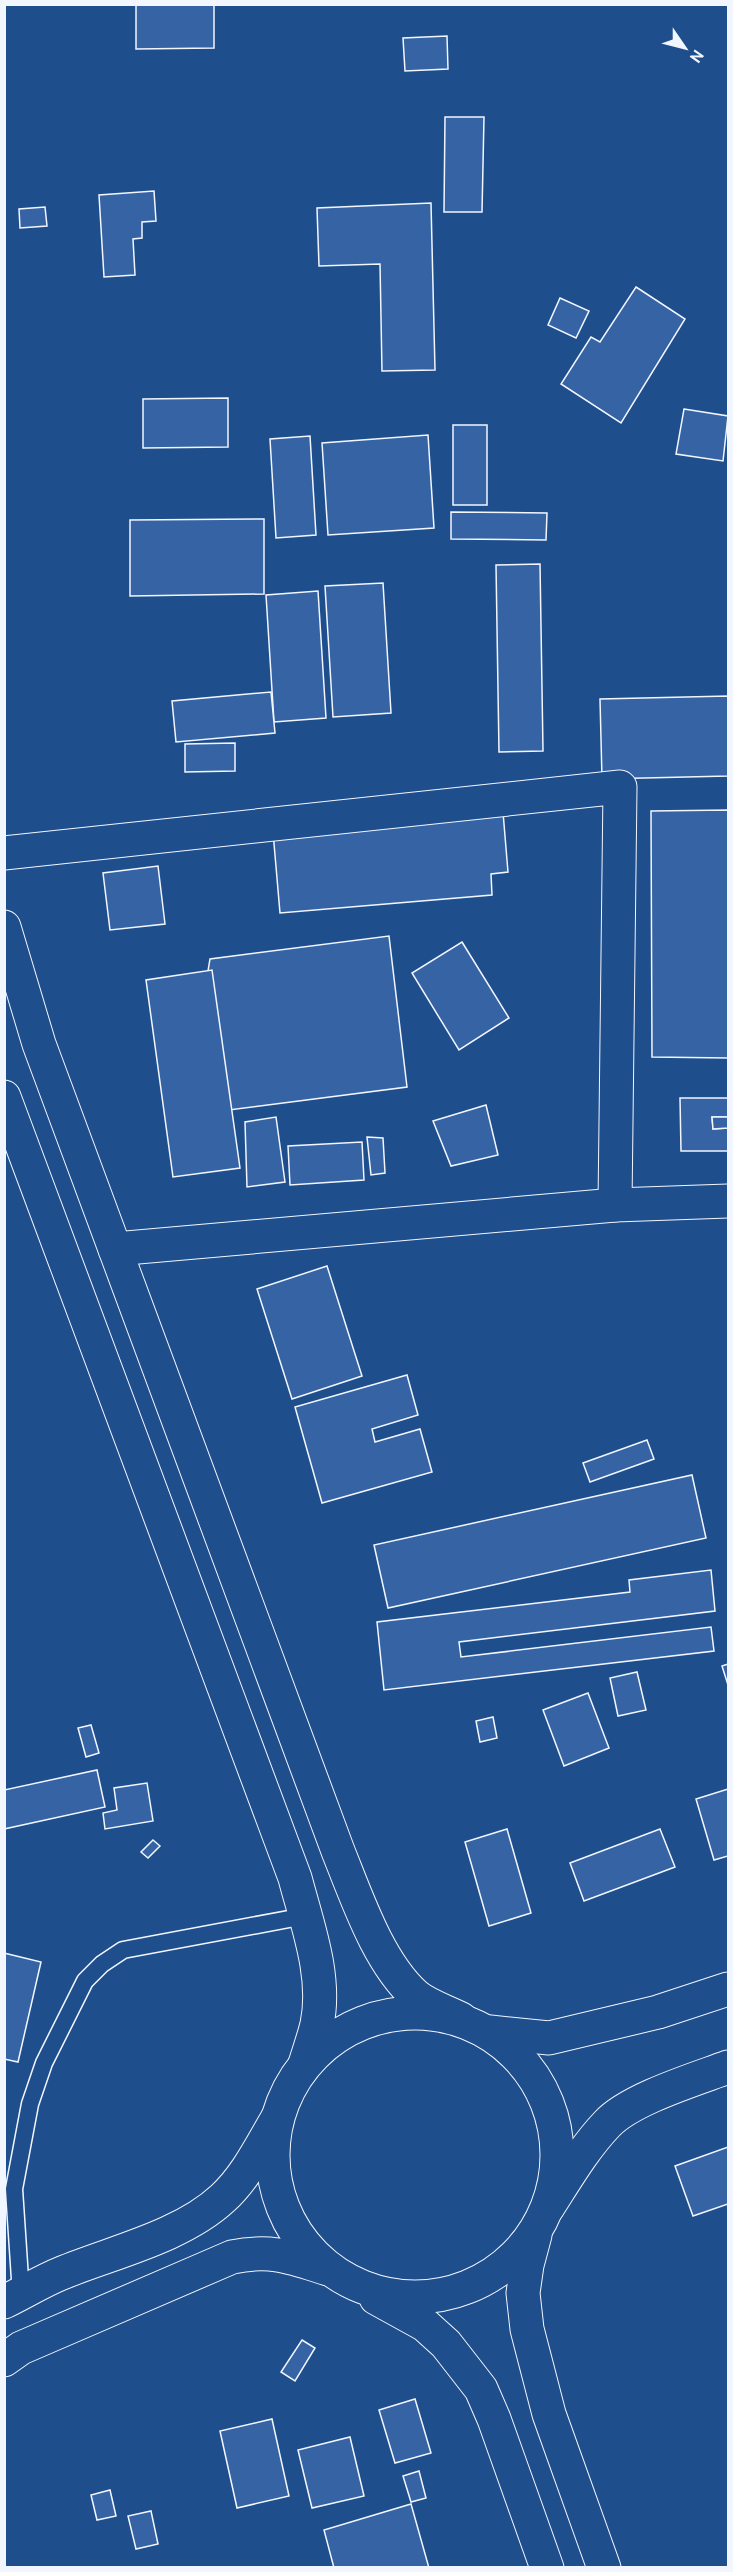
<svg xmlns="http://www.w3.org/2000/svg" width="733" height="2572" viewBox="0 0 733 2572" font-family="Cabin,sans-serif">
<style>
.building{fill:#3563a3;stroke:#f2f6ff;stroke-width:1.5}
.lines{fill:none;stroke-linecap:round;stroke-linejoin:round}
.service-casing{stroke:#f2f6ff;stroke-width:19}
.minor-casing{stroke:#f2f6ff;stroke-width:35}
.secondary-casing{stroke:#f2f6ff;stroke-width:35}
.service{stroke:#1f4e8c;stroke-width:16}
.minor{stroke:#1f4e8c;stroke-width:33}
.secondary{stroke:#1f4e8c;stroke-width:33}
</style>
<rect width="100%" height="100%" fill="#1f4e8c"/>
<g class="building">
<polygon points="136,4 214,4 214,48 136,49"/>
<polygon points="447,36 448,69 405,71 403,38"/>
<polygon points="445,117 484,117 482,212 444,212"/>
<polygon points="154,191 156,221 142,222 142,238 133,239 135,275 104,277 99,195"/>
<polygon points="431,203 435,370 382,371 380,264 319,266 317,208"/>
<polygon points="45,207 47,226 20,228 19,209"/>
<polygon points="636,287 685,319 621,423 561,384 591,337 600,342"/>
<polygon points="560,298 589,311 576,338 548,325"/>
<polygon points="228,398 228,447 143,448 143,399"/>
<polygon points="684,409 728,416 723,461 676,454"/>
<rect x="453" y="425" width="34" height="80"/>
<polygon points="428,435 434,528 328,535 322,443"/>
<polygon points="310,436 316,535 276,538 270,439"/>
<polygon points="451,512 547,513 546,540 451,539"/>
<polygon points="264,519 264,594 130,596 130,520"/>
<polygon points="540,564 543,751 499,752 496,565"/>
<polygon points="383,583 391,713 333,717 325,586"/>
<polygon points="318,591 326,718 274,722 266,595"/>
<polygon points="271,692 275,733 176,742 172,701"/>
<polygon points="728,696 728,776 602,779 600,699"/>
<polygon points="235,743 235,771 185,772 185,744"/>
<polygon points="728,810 728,1058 652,1057 651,811"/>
<polygon points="503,812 508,872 491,874 492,895 280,913 273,832"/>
<polygon points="158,866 165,924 110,930 103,873"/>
<polygon points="389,936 407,1087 229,1110 208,971 210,959"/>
<polygon points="462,942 509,1018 459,1050 412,973"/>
<polygon points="212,970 240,1168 173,1177 146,980"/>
<polygon points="680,1098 728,1098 728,1117 712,1117 713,1129 728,1128 728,1151 681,1151"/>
<polygon points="486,1105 498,1155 451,1166 433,1121"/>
<polygon points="276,1117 285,1182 247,1187 245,1122"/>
<polygon points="712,1117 728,1117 728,1128 713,1129"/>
<polygon points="367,1137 383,1138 385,1173 371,1175"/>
<polygon points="362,1142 364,1180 290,1185 288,1146"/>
<polygon points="327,1266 362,1376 292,1399 257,1289"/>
<polygon points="407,1375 418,1415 372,1429 375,1442 420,1429 432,1472 322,1503 295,1407"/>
<polygon points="647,1440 654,1459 590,1482 583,1463"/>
<polygon points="692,1475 706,1538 388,1608 374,1545"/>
<polygon points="711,1570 715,1611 459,1642 461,1657 711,1627 714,1651 384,1690 377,1622 630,1592 629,1580"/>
<polygon points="728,1664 728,1685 722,1666"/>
<polygon points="637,1672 646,1710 618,1716 610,1678"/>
<polygon points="588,1693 609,1748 564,1766 543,1710"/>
<polygon points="493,1717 497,1738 480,1742 476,1721"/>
<polygon points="91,1725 99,1753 86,1757 78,1728"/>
<polygon points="97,1770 105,1807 4,1829 4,1790"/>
<polygon points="147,1783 153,1821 105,1829 103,1813 117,1810 114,1788"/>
<polygon points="728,1789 728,1856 714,1860 696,1799"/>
<polygon points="507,1829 531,1913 489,1926 465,1842"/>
<polygon points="660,1829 675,1867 584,1901 570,1863"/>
<polygon points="153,1840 160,1846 148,1858 141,1852"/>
<polygon points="4,1953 41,1962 18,2062 4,2059"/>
<polygon points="728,2147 728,2204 693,2216 675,2166"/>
<polygon points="302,2340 315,2348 295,2381 281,2372"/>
<polygon points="415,2399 431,2453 395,2463 379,2410"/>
<polygon points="272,2419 289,2496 237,2508 220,2431"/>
<polygon points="350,2437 364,2496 312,2508 298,2450"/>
<polygon points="419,2471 426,2498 411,2502 403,2476"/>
<polygon points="110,2490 116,2516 97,2520 91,2495"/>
<polygon points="411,2504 429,2568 334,2568 324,2530"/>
<polygon points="151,2511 158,2544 136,2549 128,2516"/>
</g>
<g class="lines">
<g class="service-casing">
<polyline id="service" points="21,2294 14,2189 30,2104 44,2063 85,1981 102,1964 123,1950 305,1916"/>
</g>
<g class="minor-casing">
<g id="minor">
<polyline points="4,853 620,787 615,1205"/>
<polyline points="115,1249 615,1205 728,1201"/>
<polyline points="490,2032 549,2038 658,2012 728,1989"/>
<path d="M548,2207C566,2179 584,2148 607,2124C630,2099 696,2079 728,2067"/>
<path d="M4,2302C23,2293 42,2281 62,2273C113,2252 181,2237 223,2198C246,2177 261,2146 277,2119"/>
<path d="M4,2360L21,2348L232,2257C272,2249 290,2257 328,2269"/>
</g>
</g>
<g class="secondary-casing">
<g id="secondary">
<path d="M4,927L39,1044L338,1851C357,1898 378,1962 416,1996C428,2006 448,2012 461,2019"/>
<path d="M4,1097L295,1878C307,1924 327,1976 317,2024C314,2037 309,2051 305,2064"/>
<circle cx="415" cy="2155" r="142"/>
<polyline points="535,2235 527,2265 523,2293 527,2329 549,2414 604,2568"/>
<polyline points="376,2298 425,2325 446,2344 481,2389 494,2419 547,2568"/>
</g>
</g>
<use href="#service" class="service"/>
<use href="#minor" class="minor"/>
<use href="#secondary" class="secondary"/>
</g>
<rect width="733" height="2572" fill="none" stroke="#f2f6ff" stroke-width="12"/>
<g transform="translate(685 48) rotate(125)" stroke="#1f4e8c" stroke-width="4.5" paint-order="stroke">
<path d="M0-4.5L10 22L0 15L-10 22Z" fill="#f2f6ff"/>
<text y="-9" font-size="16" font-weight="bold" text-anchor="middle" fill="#f2f6ff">N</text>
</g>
</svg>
